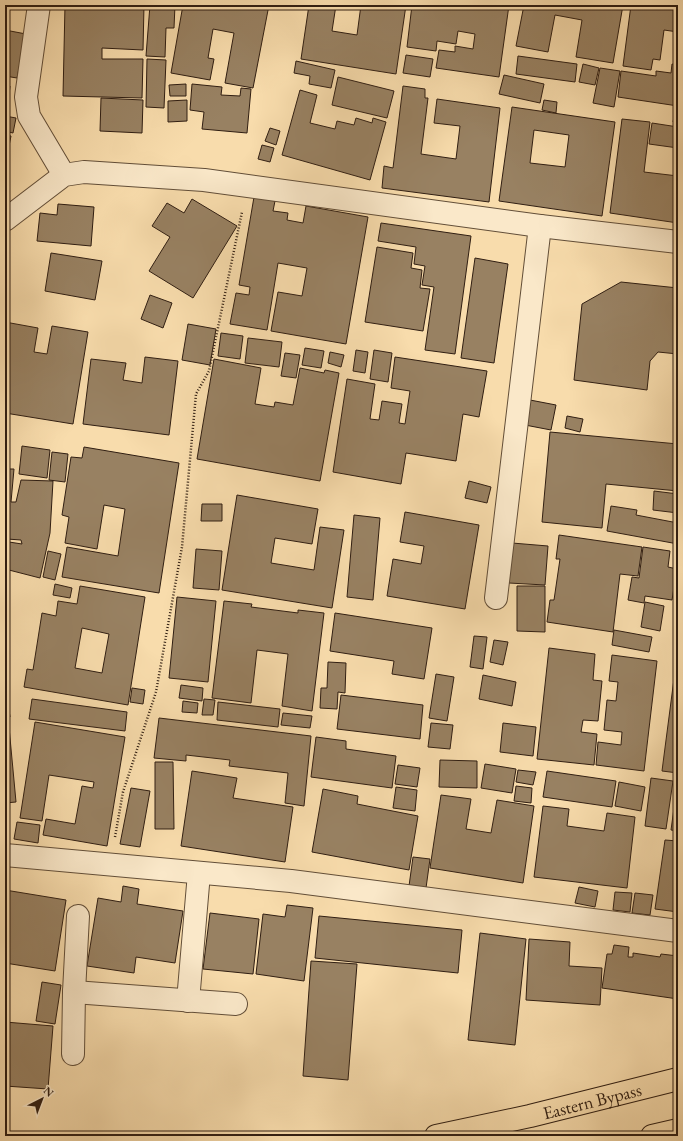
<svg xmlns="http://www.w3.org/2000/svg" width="683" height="1141" viewBox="0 0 683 1141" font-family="'EB Garamond',serif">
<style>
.building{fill:#988162;stroke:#301e12;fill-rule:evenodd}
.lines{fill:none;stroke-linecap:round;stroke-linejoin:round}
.street-casing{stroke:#624e38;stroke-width:24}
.highway-casing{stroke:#301e12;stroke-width:24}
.path{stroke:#301e12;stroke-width:2.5;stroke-dasharray:1 2;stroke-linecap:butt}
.street{stroke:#fae8c9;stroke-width:22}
.highway{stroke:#f8dcac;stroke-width:22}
.labels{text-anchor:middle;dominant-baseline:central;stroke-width:3.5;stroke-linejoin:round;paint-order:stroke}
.street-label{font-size:18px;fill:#301e12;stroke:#fae8c9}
</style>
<rect width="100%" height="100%" fill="#f8dcac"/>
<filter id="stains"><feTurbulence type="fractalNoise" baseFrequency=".005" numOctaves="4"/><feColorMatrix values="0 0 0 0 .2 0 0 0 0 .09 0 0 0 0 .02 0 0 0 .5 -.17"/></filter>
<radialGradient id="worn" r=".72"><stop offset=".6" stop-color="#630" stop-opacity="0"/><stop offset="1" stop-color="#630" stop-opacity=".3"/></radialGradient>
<g class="building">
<polygon points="65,5 144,5 143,50 102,48 102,59 143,59 142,98 63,96"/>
<polygon points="150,5 175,5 174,28 166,28 165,57 146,56"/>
<polygon points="183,5 269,5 253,88 225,83 234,33 213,29 208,58 214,59 210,80 171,73"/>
<polygon points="309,5 336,5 332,31 357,35 361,5 406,5 396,74 301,59"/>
<polygon points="412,5 509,5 499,77 436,68 439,50 455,52 455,46 473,49 475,34 458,31 456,44 437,41 436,51 407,47"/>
<polygon points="524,5 623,5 613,63 576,57 582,20 555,15 548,52 516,46"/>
<polygon points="631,5 678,5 678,32 664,30 660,60 653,59 651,70 623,66"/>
<polygon points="5,30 26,34 17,78 5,76"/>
<polygon points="406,55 433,59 430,77 403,73"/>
<polygon points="518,56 577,64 575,82 516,74"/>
<polygon points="147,59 166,60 164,108 146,107"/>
<polygon points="296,61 335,70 331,88 309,84 310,76 294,73"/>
<polygon points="583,64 599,68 595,85 579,82"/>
<polygon points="672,64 678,65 678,106 618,97 621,71 656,76 656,71 671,73"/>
<polygon points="600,68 620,71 614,107 593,103"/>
<polygon points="504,75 544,84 540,103 499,94"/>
<polygon points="338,77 394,91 387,118 332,105"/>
<polygon points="186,84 186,96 170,96 169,85"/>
<polygon points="192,84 222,87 221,95 240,96 241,88 251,89 247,133 202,129 204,112 190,110"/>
<polygon points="5,85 10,86 8,104 5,103"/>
<polygon points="403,86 425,89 425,98 428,98 421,154 456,159 460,126 434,123 437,99 500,108 489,202 382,188 384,166 393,168"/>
<polygon points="300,90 317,95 310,123 335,129 337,121 354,125 356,118 372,123 373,118 386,122 370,180 282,155"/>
<polygon points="101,98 143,100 142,133 100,131"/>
<polygon points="187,100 187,121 168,122 168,101"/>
<polygon points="544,100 557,102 556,113 542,110"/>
<path d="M512,107L615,122L602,216L499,201ZM534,130L569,135L565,167L530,163Z"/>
<polygon points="675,111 678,111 678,123 673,122"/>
<polygon points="5,116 16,118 13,133 5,131"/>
<polygon points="622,119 650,122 644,172 678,176 678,223 610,213"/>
<polygon points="652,123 678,127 678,148 649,144"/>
<polygon points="270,128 280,131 276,145 265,141"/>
<polygon points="5,135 11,136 8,151 5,151"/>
<polygon points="262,145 274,148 270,162 258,159"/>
<polygon points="254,197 275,201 273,211 288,213 287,220 303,223 306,206 368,217 346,344 271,331 278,292 302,296 307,268 278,263 267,330 230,324 236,293 249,295 250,287 239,285"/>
<polygon points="192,199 237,226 193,298 149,271 170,237 152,226 167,203 184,213"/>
<polygon points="58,204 94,207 91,246 37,241 40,213 57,215"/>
<polygon points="381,223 471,236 455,354 425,350 434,287 422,285 425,266 414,264 416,247 378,241"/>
<polygon points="377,247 413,253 411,268 422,270 420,288 430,289 423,331 365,322"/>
<polygon points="51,253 102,261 95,300 45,291"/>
<polygon points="475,258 508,264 494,363 461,358"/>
<polygon points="621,282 678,288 678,354 658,352 650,361 647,390 574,380 582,304"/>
<polygon points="150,295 172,303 163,328 141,319"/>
<polygon points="5,322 38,328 34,352 47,354 52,326 88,332 73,424 5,413"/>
<polygon points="188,324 216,329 210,365 182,360"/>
<polygon points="221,333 243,336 240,359 218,356"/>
<polygon points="248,338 282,342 279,367 245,363"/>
<polygon points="305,348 324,351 321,368 302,365"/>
<polygon points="356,350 368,352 365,373 353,371"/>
<polygon points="374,350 392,353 388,382 370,379"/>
<polygon points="330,352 344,355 341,367 328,363"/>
<polygon points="285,353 300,355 296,378 281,376"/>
<polygon points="145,357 178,361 169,435 83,424 91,359 126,363 123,380 142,383"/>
<polygon points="395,357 487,371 479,417 463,414 456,461 406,453 401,484 333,472 347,379 375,384 370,419 379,420 382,401 402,404 399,423 405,424 410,391 391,388"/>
<polygon points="214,359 261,368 255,404 274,407 275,402 293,405 300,368 324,373 325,370 339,373 320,481 197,459"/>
<polygon points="530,400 556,405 551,430 525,425"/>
<polygon points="678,412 678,439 674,438"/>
<polygon points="567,416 583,419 580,432 565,428"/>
<polygon points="550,432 678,444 678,491 606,484 602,528 542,522"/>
<polygon points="22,446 50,450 47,478 19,474"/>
<polygon points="84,447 179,463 159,593 62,577 67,547 118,556 125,509 104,505 97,549 65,543 69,517 62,515 71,457 82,458"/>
<polygon points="52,452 68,454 65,482 49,480"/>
<polygon points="5,469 14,469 11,502 16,502 21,480 53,481 50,533 40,578 5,569 5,560 9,542 22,544 21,540 7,539 5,545"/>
<polygon points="469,481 491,487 487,503 465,498"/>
<polygon points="654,491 678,494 678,513 653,510"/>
<polygon points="237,495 318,509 312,544 275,538 271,563 314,570 320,527 344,530 332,608 222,590"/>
<polygon points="202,504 222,504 222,521 201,521"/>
<polygon points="611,506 637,510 636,515 678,523 678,544 607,531"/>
<polygon points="405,512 479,525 465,609 387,596 393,559 421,564 424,546 400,542"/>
<polygon points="354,515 380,518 373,600 347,597"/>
<polygon points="559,535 642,547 638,576 620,574 613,632 547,622 550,600 554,600 560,559 556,559"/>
<polygon points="512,543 548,546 545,585 509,583"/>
<polygon points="643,547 670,551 668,567 677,569 672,600 645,596 644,603 628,600 632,577 639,578"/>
<polygon points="196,549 222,551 219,590 193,588"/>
<polygon points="48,551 61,554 55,580 43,577"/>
<polygon points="55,584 72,588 70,598 53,595"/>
<path d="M80,586L145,597L128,705L24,687L27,669L33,670L42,613L56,616L58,601L77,604ZM82,628L109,634L102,673L75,668Z"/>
<polygon points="517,586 545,586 545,632 517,631"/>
<polygon points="177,597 216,601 208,682 169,678"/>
<polygon points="224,601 252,604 251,607 298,613 298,610 324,613 312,711 282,706 288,654 257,650 251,703 212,698"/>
<polygon points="645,602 664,606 660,631 641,627"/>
<polygon points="335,613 432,628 424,679 392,674 394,661 330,651"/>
<polygon points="614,630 652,637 649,652 612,645"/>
<polygon points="474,636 487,637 483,669 470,667"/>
<polygon points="494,640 508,642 503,665 490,662"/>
<polygon points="549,648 595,654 593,680 602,681 598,721 583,720 581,732 597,734 594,765 537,759"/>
<polygon points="612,655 657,661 644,771 596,765 598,742 621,745 622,732 604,730 607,700 616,701 618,682 609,681"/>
<polygon points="675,655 678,655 678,668 674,668"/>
<polygon points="328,662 346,663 345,693 338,692 337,709 320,708 321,688 327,688"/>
<polygon points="675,671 678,672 678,773 662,771"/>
<polygon points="436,674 454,677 447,721 429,718"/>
<polygon points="483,675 516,682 512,706 479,699"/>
<polygon points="181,685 203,688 202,701 179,698"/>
<polygon points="132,688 145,690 143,704 130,702"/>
<polygon points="341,695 423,705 420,739 337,729"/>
<polygon points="7,696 10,717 5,718 5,697"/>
<polygon points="32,699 127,712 125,731 29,719"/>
<polygon points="204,699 215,700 213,715 202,715"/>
<polygon points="183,701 198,703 197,713 182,712"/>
<polygon points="218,702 280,709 278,727 217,720"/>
<polygon points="283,713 312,716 310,728 281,725"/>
<polygon points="159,718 311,736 304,806 285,803 288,773 229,766 230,760 186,755 186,761 154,758"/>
<polygon points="35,722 125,737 107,846 43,835 46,819 75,824 82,786 93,788 94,782 49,775 42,821 20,818"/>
<polygon points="431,723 453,725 450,749 428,747"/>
<polygon points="503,723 536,727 533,756 500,752"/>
<polygon points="9,727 16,802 5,803 5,728"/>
<polygon points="316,737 346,741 346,749 396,756 392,788 311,777"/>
<polygon points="440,760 477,761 477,788 439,787"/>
<polygon points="155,762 173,762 174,829 155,829"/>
<polygon points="485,764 516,769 512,793 481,788"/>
<polygon points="398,765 420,768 417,787 395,784"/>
<polygon points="518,770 536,772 533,785 516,782"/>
<polygon points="192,771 237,778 233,798 293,807 285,862 181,846"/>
<polygon points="547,771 616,781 612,807 543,797"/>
<polygon points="651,778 673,781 666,829 645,826"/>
<polygon points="619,782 645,787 641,811 615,806"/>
<polygon points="516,786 532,788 531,803 514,801"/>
<polygon points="677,786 678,786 678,831 671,830"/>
<polygon points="396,787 417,790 415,811 393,808"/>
<polygon points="131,788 150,791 140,847 120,844"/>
<polygon points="323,789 358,796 357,804 418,816 409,870 312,852"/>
<polygon points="441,795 471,799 466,829 491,833 497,800 534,806 523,883 430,868"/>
<polygon points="543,806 569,809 567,826 604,831 607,813 635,817 627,888 534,877"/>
<polygon points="17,822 40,825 38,843 14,839"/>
<polygon points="665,840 678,841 678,912 655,909"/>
<polygon points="413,857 430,859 426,888 409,886"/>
<polygon points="123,886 139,889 137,904 183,911 175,963 136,957 134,973 87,966 98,898 121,902"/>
<polygon points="579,887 598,891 595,907 575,903"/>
<polygon points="5,890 66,900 55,971 5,963"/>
<polygon points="615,892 632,893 630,912 613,910"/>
<polygon points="635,893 653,895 650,915 632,913"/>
<polygon points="287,905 313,908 304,981 256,974 263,914 285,917"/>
<polygon points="210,913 259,919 253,974 203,969"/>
<polygon points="319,916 462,930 458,973 315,958"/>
<polygon points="480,933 526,939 515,1045 468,1040"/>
<polygon points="529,939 570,942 569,966 602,968 600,1005 526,1000"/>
<polygon points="614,945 629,947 628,957 633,957 633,953 660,957 661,954 678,956 678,999 602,988 607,954 612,954"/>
<polygon points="311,961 357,964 348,1080 303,1076"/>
<polygon points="42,982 61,985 55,1024 36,1021"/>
<polygon points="5,1022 53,1026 48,1089 5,1086"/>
</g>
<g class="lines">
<g class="street-casing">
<g id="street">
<polyline points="39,5 26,97 29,116 64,175"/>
<polyline points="5,220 64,175 84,172 204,180 540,226 678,242"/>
<polyline points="496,598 540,226"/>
<polyline points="5,855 291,881 678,931"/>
<polyline points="74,992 236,1004"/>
<polyline points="188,1001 199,873"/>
<polyline points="73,1054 74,992 78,916"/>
</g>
</g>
<g class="highway-casing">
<g id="highway">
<path id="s1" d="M436,1136L530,1116L678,1079"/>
<polyline points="652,1136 678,1130"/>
</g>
</g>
<polyline class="path" points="115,837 123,792 156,692 182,547 196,394 209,371 242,212"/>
<use href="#street" class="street"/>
<use href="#highway" class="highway"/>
</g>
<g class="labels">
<g class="street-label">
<text stroke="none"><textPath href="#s1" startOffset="160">Eastern Bypass</textPath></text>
</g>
</g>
<rect width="683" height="1141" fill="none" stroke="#f8dcac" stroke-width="20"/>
<rect x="6" y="6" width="671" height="1129" fill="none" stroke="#301e12" stroke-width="2"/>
<rect x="10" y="10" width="663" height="1121" fill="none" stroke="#301e12"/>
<g transform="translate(42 1099) rotate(42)" stroke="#fae8c9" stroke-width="3" paint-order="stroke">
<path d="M0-3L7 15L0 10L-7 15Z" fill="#301e12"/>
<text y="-6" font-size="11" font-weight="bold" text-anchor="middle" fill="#301e12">N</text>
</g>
<rect width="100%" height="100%" filter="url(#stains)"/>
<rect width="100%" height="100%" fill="url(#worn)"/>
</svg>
